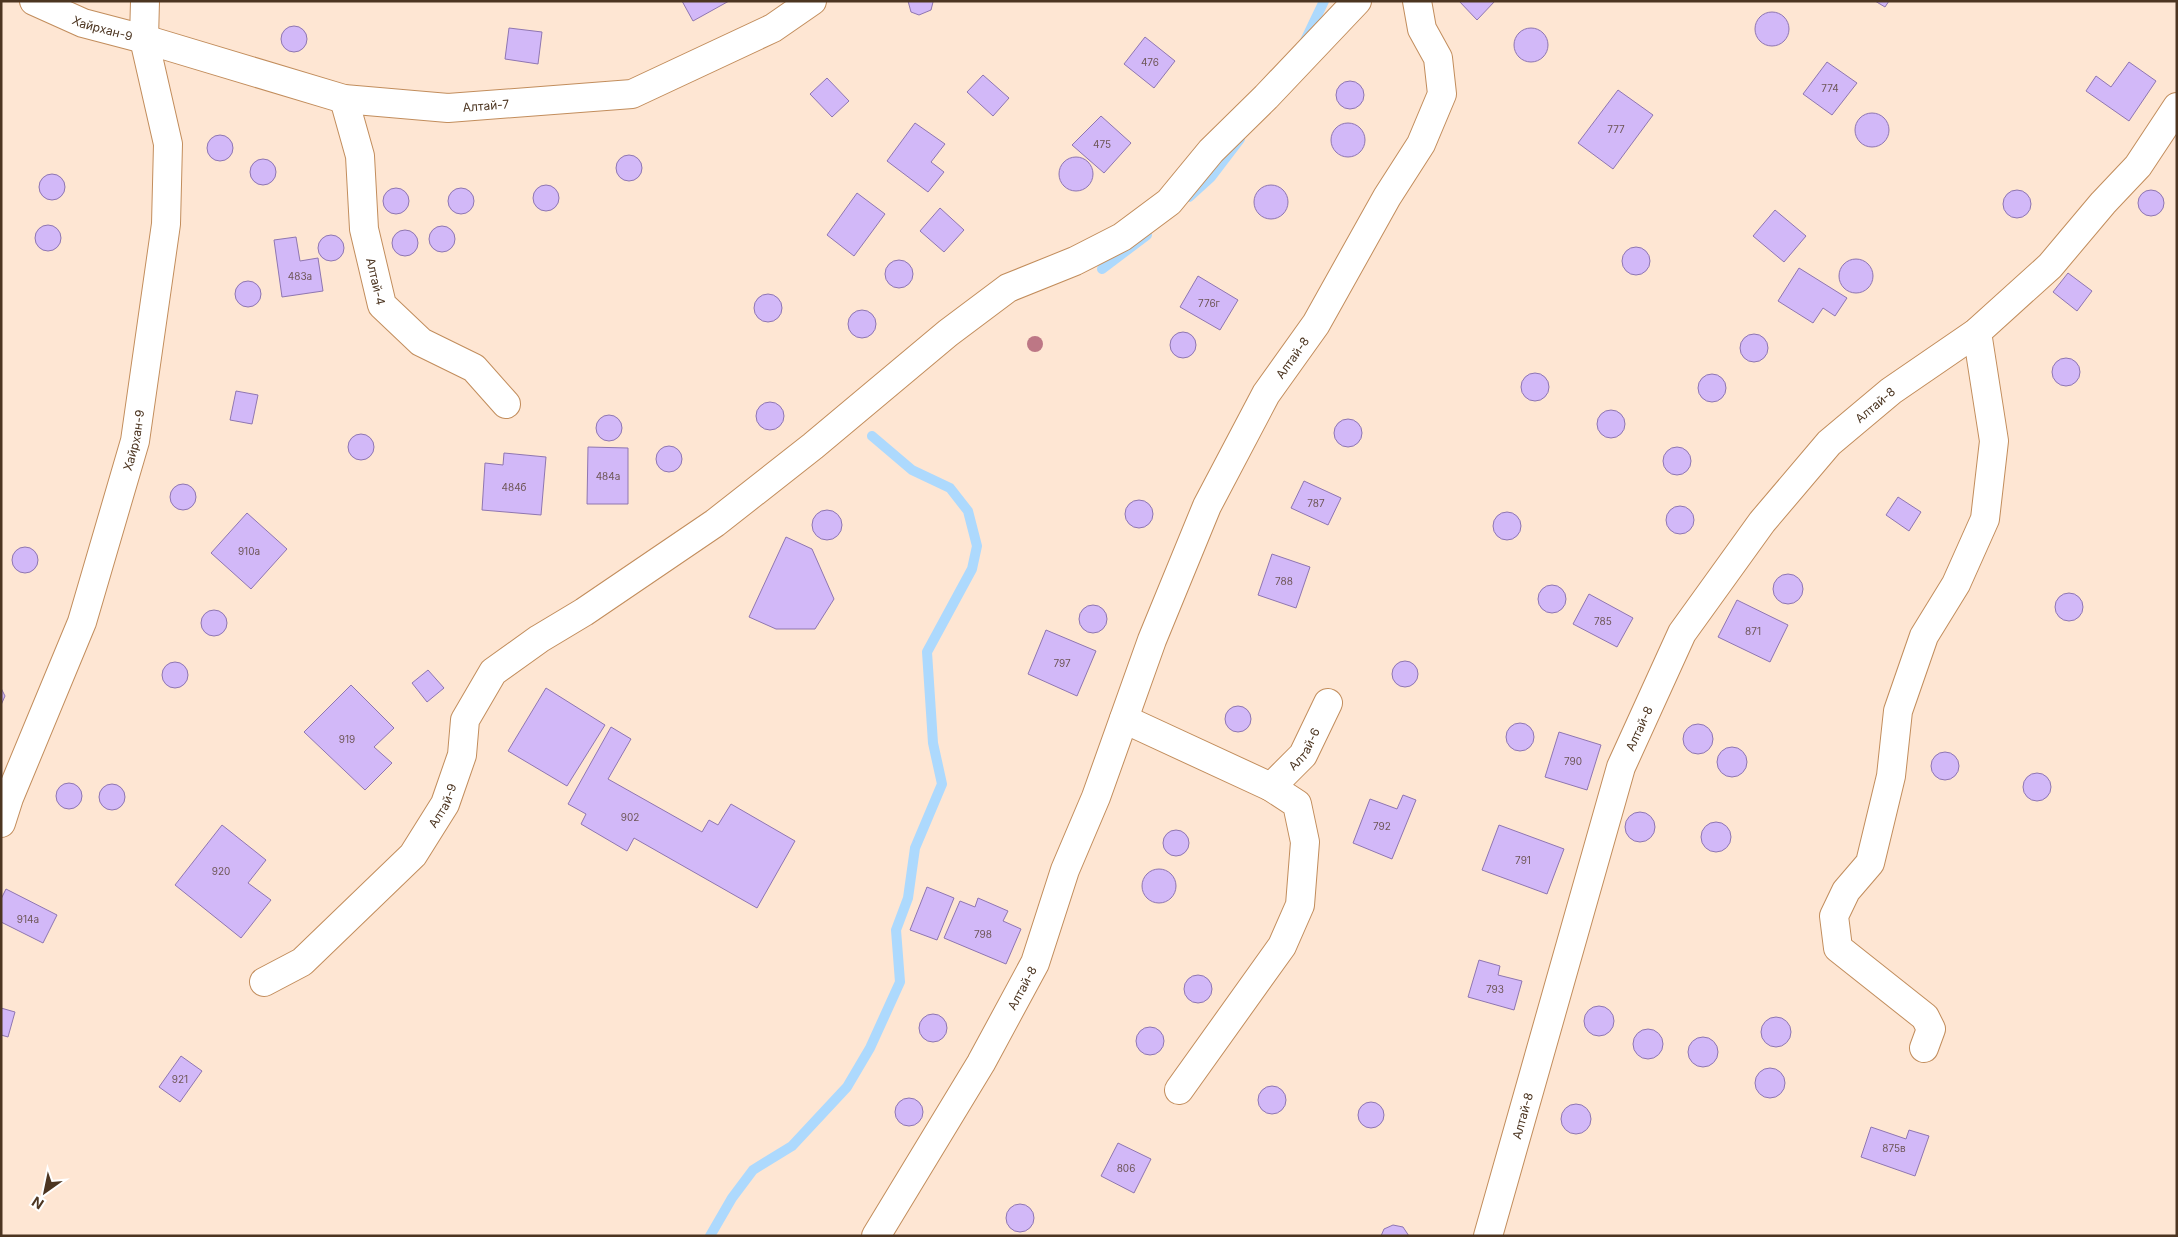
<svg xmlns="http://www.w3.org/2000/svg" width="2178" height="1237" viewBox="0 0 2178 1237" font-family="Inter,sans-serif">
<style>
.lines{fill:none;stroke-linecap:round;stroke-linejoin:round}
.stream{stroke:#add9fd;stroke-width:10}
.building{fill:#d2b8f8;stroke:#8f76b1}
.minor-casing{stroke:#c28d5c;stroke-width:30}
.minor{stroke:#fff;stroke-width:28}
.tree{fill:#bd7785}
.labels{text-anchor:middle;dominant-baseline:central;stroke-width:4;stroke-linejoin:round;paint-order:stroke}
.number-label{font-size:10px;fill:#6e5657}
.street-label{font-size:12px;fill:#4c3521;stroke:#fff}
</style>
<rect width="100%" height="100%" fill="#fee6d3"/>
<g class="lines">
<g class="stream">
<polyline points="1304,43 1324,1"/>
<polyline points="1189,197 1211,177 1240,139"/>
<polyline points="1102,269 1147,235"/>
<polyline points="710,1236 732,1198 753,1170 792,1146 847,1087 870,1048 900,982 896,930 908,898 915,848 942,784 933,743 927,652 972,569 977,546 968,511 950,488 912,470 872,436"/>
</g>
</g>
<g class="building">
<polygon points="682,1 729,1 693,21"/>
<polygon points="908,1 933,1 933,2 931,10 919,15 911,12"/>
<polygon points="1459,1 1495,1 1477,20"/>
<polygon points="1875,1 1889,1 1885,7"/>
<circle cx="1772" cy="29" r="17"/>
<circle cx="294" cy="39" r="13"/>
<polygon points="509,28 542,32 538,64 505,59"/>
<circle cx="1531" cy="45" r="17"/>
<polygon points="1145,37 1175,61 1154,88 1124,64"/>
<polygon points="1827,62 1857,83 1832,115 1803,94"/>
<polygon points="2129,62 2156,81 2129,121 2086,91 2096,76 2111,87"/>
<polygon points="983,75 1009,98 993,116 967,92"/>
<polygon points="827,78 849,101 832,117 810,94"/>
<circle cx="1350" cy="95" r="14"/>
<polygon points="1618,90 1653,115 1613,169 1578,143"/>
<circle cx="1872" cy="130" r="17"/>
<polygon points="1101,116 1131,143 1104,173 1072,145"/>
<polygon points="915,123 945,144 931,162 944,172 928,192 887,161"/>
<circle cx="1348" cy="140" r="17"/>
<circle cx="220" cy="148" r="13"/>
<circle cx="629" cy="168" r="13"/>
<circle cx="1076" cy="174" r="17"/>
<circle cx="263" cy="172" r="13"/>
<circle cx="52" cy="187" r="13"/>
<circle cx="1271" cy="202" r="17"/>
<circle cx="546" cy="198" r="13"/>
<circle cx="396" cy="201" r="13"/>
<circle cx="461" cy="201" r="13"/>
<circle cx="2017" cy="204" r="14"/>
<circle cx="2151" cy="203" r="13"/>
<polygon points="857,193 885,214 854,256 827,235"/>
<polygon points="940,208 964,230 944,252 920,231"/>
<polygon points="1775,210 1806,236 1784,262 1753,236"/>
<circle cx="48" cy="238" r="13"/>
<circle cx="442" cy="239" r="13"/>
<circle cx="405" cy="243" r="13"/>
<circle cx="331" cy="248" r="13"/>
<polygon points="296,237 300,261 318,258 323,291 282,297 274,240"/>
<circle cx="1636" cy="261" r="14"/>
<circle cx="1856" cy="276" r="17"/>
<circle cx="899" cy="274" r="14"/>
<polygon points="1799,268 1847,298 1835,316 1823,308 1813,323 1778,301"/>
<polygon points="2068,273 2092,291 2077,311 2053,292"/>
<polygon points="1198,276 1238,300 1220,330 1180,307"/>
<circle cx="248" cy="294" r="13"/>
<circle cx="768" cy="308" r="14"/>
<circle cx="862" cy="324" r="14"/>
<circle cx="1183" cy="345" r="13"/>
<circle cx="1754" cy="348" r="14"/>
<circle cx="2066" cy="372" r="14"/>
<circle cx="1535" cy="387" r="14"/>
<circle cx="1712" cy="388" r="14"/>
<polygon points="236,391 258,395 252,424 230,420"/>
<circle cx="770" cy="416" r="14"/>
<circle cx="1611" cy="424" r="14"/>
<circle cx="609" cy="428" r="13"/>
<circle cx="1348" cy="433" r="14"/>
<circle cx="361" cy="447" r="13"/>
<circle cx="669" cy="459" r="13"/>
<circle cx="1677" cy="461" r="14"/>
<polygon points="588,447 628,448 628,504 587,504"/>
<polygon points="504,453 546,457 541,515 482,510 485,463 503,465"/>
<polygon points="1304,481 1341,498 1328,525 1291,508"/>
<circle cx="183" cy="497" r="13"/>
<polygon points="1898,497 1921,512 1909,531 1886,515"/>
<circle cx="1139" cy="514" r="14"/>
<circle cx="1680" cy="520" r="14"/>
<circle cx="827" cy="525" r="15"/>
<circle cx="1507" cy="526" r="14"/>
<polygon points="247,513 287,549 251,589 211,553"/>
<polygon points="786,537 812,549 834,599 815,629 776,629 749,617"/>
<circle cx="25" cy="560" r="13"/>
<polygon points="1272,554 1310,567 1296,608 1258,595"/>
<circle cx="1788" cy="589" r="15"/>
<circle cx="1552" cy="599" r="14"/>
<circle cx="2069" cy="607" r="14"/>
<polygon points="1589,594 1633,618 1617,647 1573,624"/>
<polygon points="1737,600 1788,625 1770,662 1718,637"/>
<circle cx="1093" cy="619" r="14"/>
<circle cx="214" cy="623" r="13"/>
<polygon points="1046,630 1096,651 1077,696 1028,674"/>
<circle cx="1405" cy="674" r="13"/>
<circle cx="175" cy="675" r="13"/>
<polygon points="428,670 444,688 427,702 412,683"/>
<polygon points="351,685 394,728 374,747 392,763 365,790 304,732"/>
<polygon points="1,688 5,696 1,705"/>
<polygon points="546,688 605,725 567,786 508,751"/>
<circle cx="1238" cy="719" r="13"/>
<circle cx="1520" cy="737" r="14"/>
<circle cx="1698" cy="739" r="15"/>
<polygon points="611,727 631,739 608,779 702,832 709,820 718,825 731,804 795,841 757,908 634,838 627,851 581,824 586,814 568,804"/>
<polygon points="1559,732 1601,745 1587,790 1545,777"/>
<circle cx="1732" cy="762" r="15"/>
<circle cx="1945" cy="766" r="14"/>
<circle cx="2037" cy="787" r="14"/>
<circle cx="69" cy="796" r="13"/>
<circle cx="112" cy="797" r="13"/>
<polygon points="1403,795 1416,800 1392,859 1353,843 1370,799 1397,809"/>
<circle cx="1640" cy="827" r="15"/>
<circle cx="1716" cy="837" r="15"/>
<polygon points="222,825 266,860 248,883 271,900 241,938 175,885"/>
<polygon points="1499,825 1564,849 1547,894 1482,870"/>
<circle cx="1176" cy="843" r="13"/>
<circle cx="1159" cy="886" r="17"/>
<polygon points="927,887 954,898 937,940 910,930"/>
<polygon points="6,889 57,915 43,943 1,922 1,899"/>
<polygon points="978,898 1008,911 1003,921 1021,929 1006,964 944,938 960,901 975,907"/>
<polygon points="1479,960 1500,966 1498,975 1522,981 1514,1010 1468,997"/>
<circle cx="1198" cy="989" r="14"/>
<circle cx="1599" cy="1021" r="15"/>
<polygon points="1,1008 15,1012 8,1037 1,1035"/>
<circle cx="933" cy="1028" r="14"/>
<circle cx="1776" cy="1032" r="15"/>
<circle cx="1150" cy="1041" r="14"/>
<circle cx="1648" cy="1044" r="15"/>
<circle cx="1703" cy="1052" r="15"/>
<polygon points="181,1056 202,1071 180,1102 159,1087"/>
<circle cx="1770" cy="1083" r="15"/>
<circle cx="1272" cy="1100" r="14"/>
<circle cx="909" cy="1112" r="14"/>
<circle cx="1371" cy="1115" r="13"/>
<circle cx="1576" cy="1119" r="15"/>
<polygon points="1871,1127 1906,1139 1909,1130 1929,1136 1915,1176 1861,1157"/>
<polygon points="1118,1143 1151,1159 1134,1193 1101,1176"/>
<circle cx="1020" cy="1218" r="14"/>
<polygon points="1393,1225 1403,1227 1409,1236 1381,1236 1384,1229"/>
</g>
<g class="lines">
<g class="minor-casing">
<g id="minor">
<path id="s1" d="M34,1L83,23L144,39L344,99L448,108L632,94L773,28L812,1"/>
<path id="s2" d="M344,99L360,156L364,229L382,305L421,342L474,368L506,404"/>
<polyline points="1124,719 1271,787 1297,804 1305,842 1300,905 1282,946 1179,1090"/>
<path id="s3" d="M1271,787L1303,755L1328,703"/>
<path id="s4" d="M1,823L9,798L82,622L135,441L166,224L168,144L144,39L145,1"/>
<path id="s5" d="M264,982L302,962L413,855L445,804L462,755L465,720L493,672L539,639L584,612L715,523L813,446L948,333L1008,288L1075,261L1122,237L1169,202L1211,151L1266,97L1357,1"/>
<polyline points="1924,1048 1931,1029 1925,1017 1838,948 1834,916 1846,891 1870,863 1891,776 1898,711 1924,636 1956,584 1985,519 1994,441 1977,332"/>
<path id="s6" d="M876,1236L981,1063L1035,963L1065,870L1096,797L1152,640L1207,506L1266,394L1316,324L1387,197L1421,144L1442,94L1438,58L1422,29L1417,1"/>
<path id="s7" d="M1488,1236L1621,767L1682,633L1762,522L1829,443L1891,391L1977,332L2050,266L2103,203L2138,166L2177,107"/>
</g>
</g>
<use href="#minor" class="minor"/>
</g>
<circle class="tree" cx="1035" cy="344" r="8"/>
<g class="labels">
<g class="number-label">
<text x="1150" y="62">476</text>
<text x="1830" y="88">774</text>
<text x="1616" y="129">777</text>
<text x="1102" y="144">475</text>
<text x="300" y="276">483а</text>
<text x="1209" y="303">776г</text>
<text x="608" y="476">484а</text>
<text x="514" y="487">484б</text>
<text x="1316" y="503">787</text>
<text x="249" y="551">910а</text>
<text x="1284" y="581">788</text>
<text x="1603" y="621">785</text>
<text x="1753" y="631">871</text>
<text x="1062" y="663">797</text>
<text x="347" y="739">919</text>
<text x="1573" y="761">790</text>
<text x="630" y="817">902</text>
<text x="1382" y="826">792</text>
<text x="1523" y="860">791</text>
<text x="221" y="871">920</text>
<text x="28" y="919">914а</text>
<text x="983" y="934">798</text>
<text x="1495" y="989">793</text>
<text x="180" y="1079">921</text>
<text x="1894" y="1148">875в</text>
<text x="1126" y="1168">806</text>
</g>
<g class="street-label">
<text stroke="none"><textPath href="#s1" startOffset="74">Хайрхан-9</textPath></text>
<text stroke="none"><textPath href="#s1" startOffset="468">Алтай-7</textPath></text>
<text stroke="none"><textPath href="#s2" startOffset="186">Алтай-4</textPath></text>
<text stroke="none"><textPath href="#s6" startOffset="976">Алтай-8</textPath></text>
<text stroke="none"><textPath href="#s7" startOffset="935">Алтай-8</textPath></text>
<text stroke="none"><textPath href="#s4" startOffset="406">Хайрхан-9</textPath></text>
<text stroke="none"><textPath href="#s7" startOffset="530">Алтай-8</textPath></text>
<text stroke="none"><textPath href="#s3" startOffset="51">Алтай-6</textPath></text>
<text stroke="none"><textPath href="#s5" startOffset="255">Алтай-9</textPath></text>
<text stroke="none"><textPath href="#s6" startOffset="288">Алтай-8</textPath></text>
<text stroke="none"><textPath href="#s7" startOffset="125">Алтай-8</textPath></text>
</g>
</g>
<rect width="2178" height="1237" fill="none" stroke="#4c3521" stroke-width="5"/>
<g transform="translate(45 1192) rotate(213)" stroke="#ffffff" stroke-width="4" paint-order="stroke">
<path d="M0-4L9 19L0 12L-9 19Z" fill="#4c3521"/>
<text y="-8" font-size="14" font-weight="bold" text-anchor="middle" fill="#4c3521">N</text>
</g>
</svg>
